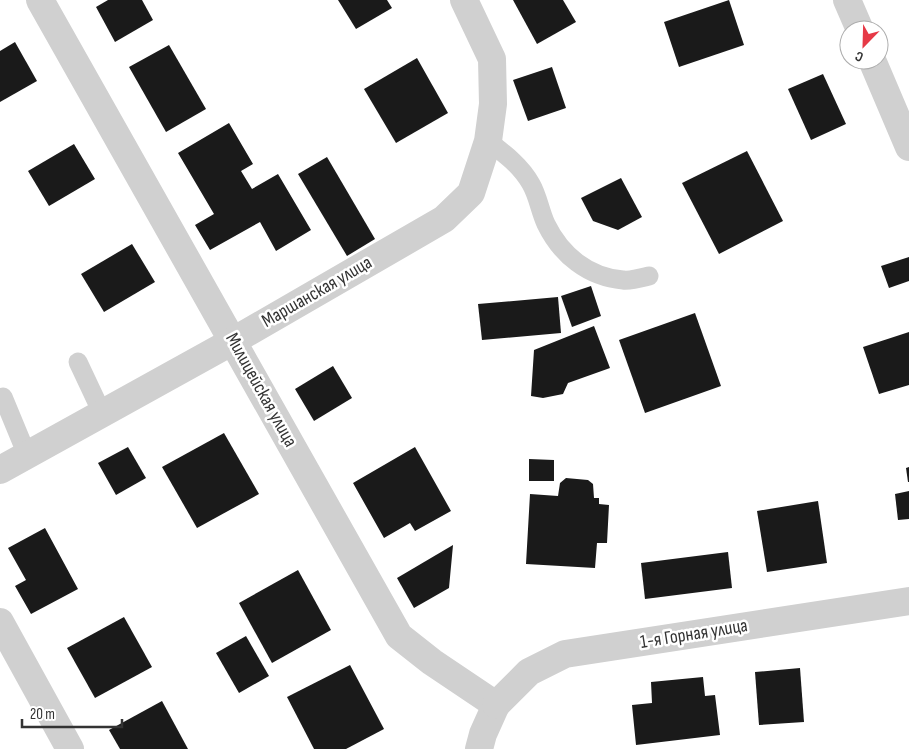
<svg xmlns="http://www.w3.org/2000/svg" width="909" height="749" viewBox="0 0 909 749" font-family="'Sofia Sans Condensed',sans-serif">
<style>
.building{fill:#1a1a1a}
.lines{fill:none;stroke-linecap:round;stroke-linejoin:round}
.service{stroke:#d0d0d0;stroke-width:19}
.minor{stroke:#d0d0d0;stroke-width:28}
.labels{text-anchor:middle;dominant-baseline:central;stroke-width:5;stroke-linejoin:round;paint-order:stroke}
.street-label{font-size:19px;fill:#333;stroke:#fff}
</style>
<rect width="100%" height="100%" fill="#fff"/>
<g class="building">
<polygon points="108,0 142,0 153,20 115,42 96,7"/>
<polygon points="338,0 387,0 392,8 356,29"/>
<polygon points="513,0 563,0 576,22 537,44"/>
<polygon points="729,0 744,45 679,67 664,22"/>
<polygon points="15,42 37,81 0,102 0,51"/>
<polygon points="169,45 206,109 166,132 129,67"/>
<polygon points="417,58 448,113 396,143 364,89"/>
<polygon points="552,67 566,108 528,121 513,80"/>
<polygon points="823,74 846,124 811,140 788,89"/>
<polygon points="229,123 253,164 241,171 252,189 278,174 311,230 276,251 260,222 210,250 195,225 214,214 178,153"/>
<polygon points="74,144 95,179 49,206 28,171"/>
<polygon points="747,151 783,221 719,254 682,183"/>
<polygon points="327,157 375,239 347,256 298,174"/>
<polygon points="621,178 642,217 618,230 593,221 581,198"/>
<polygon points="132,244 155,282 104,312 81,274"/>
<polygon points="909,257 909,281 889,288 881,266"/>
<polygon points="591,286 601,316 572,327 561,296"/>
<polygon points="558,297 561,333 482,340 478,304"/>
<polygon points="695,313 721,386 645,413 619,340"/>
<polygon points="594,326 610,368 568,383 563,394 543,398 531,396 534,350"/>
<polygon points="909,332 909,385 879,394 863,347"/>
<polygon points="333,366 352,398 314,421 295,389"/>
<polygon points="224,433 259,494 197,528 162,467"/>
<polygon points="128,447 146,478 116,495 98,463"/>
<polygon points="415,447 451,511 415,531 410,523 384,538 353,483"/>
<polygon points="529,459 554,460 554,481 529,481"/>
<polygon points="909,467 909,482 908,482 906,468"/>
<polygon points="566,478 588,480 593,484 594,498 599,498 599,504 609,505 607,543 597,543 595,568 526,564 530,494 558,496 560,483"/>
<polygon points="909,491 909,519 898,520 895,494"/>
<polygon points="818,501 827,563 767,572 757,511"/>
<polygon points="45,528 78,589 31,614 15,586 26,580 8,548"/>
<polygon points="453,545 449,588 414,608 397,578"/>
<polygon points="728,552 732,588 645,599 641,563"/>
<polygon points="298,570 331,630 272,663 239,603"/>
<polygon points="124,617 152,667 95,698 67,648"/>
<polygon points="246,636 269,676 239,693 216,653"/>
<polygon points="350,665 384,729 346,749 314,749 287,697"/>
<polygon points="800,668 804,722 759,725 755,672"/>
<polygon points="703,677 705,696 715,695 720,735 636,745 632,705 652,703 651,682"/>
<polygon points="162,701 188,749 120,749 109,730"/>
</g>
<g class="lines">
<g class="service">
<path d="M488,141C505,154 521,166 531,184C538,196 540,211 546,224C561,255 588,277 623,280C631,281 641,278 649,276"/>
<polyline points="78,362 102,413"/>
<polyline points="3,397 27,455"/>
</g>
<g class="minor">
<polyline points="40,0 399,636 432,662 496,705 483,734 479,749"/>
<polyline points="847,0 860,30"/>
<polyline points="872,60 909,147"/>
<polyline points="0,470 233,341 444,219 471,193 488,141 493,104 492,59 464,0"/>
<polyline points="0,622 70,749"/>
<polyline points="496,705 529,672 565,654 909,601"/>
</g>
</g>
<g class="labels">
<g class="street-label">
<text transform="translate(317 292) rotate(-30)">Маршанская улица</text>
<text transform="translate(261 390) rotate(61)">Милицейская улица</text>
<text transform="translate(694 634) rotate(-9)">1-я Горная улица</text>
</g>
</g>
<g transform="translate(864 45) rotate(203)"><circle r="24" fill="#ffffff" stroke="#adadad"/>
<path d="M0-4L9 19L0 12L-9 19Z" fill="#e63946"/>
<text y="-8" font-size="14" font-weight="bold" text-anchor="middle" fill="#333333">С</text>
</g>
<path d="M22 719v8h100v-8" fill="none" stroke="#333333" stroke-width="2.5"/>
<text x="30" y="719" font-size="15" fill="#333333" stroke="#ffffff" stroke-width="4" paint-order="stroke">20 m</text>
</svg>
